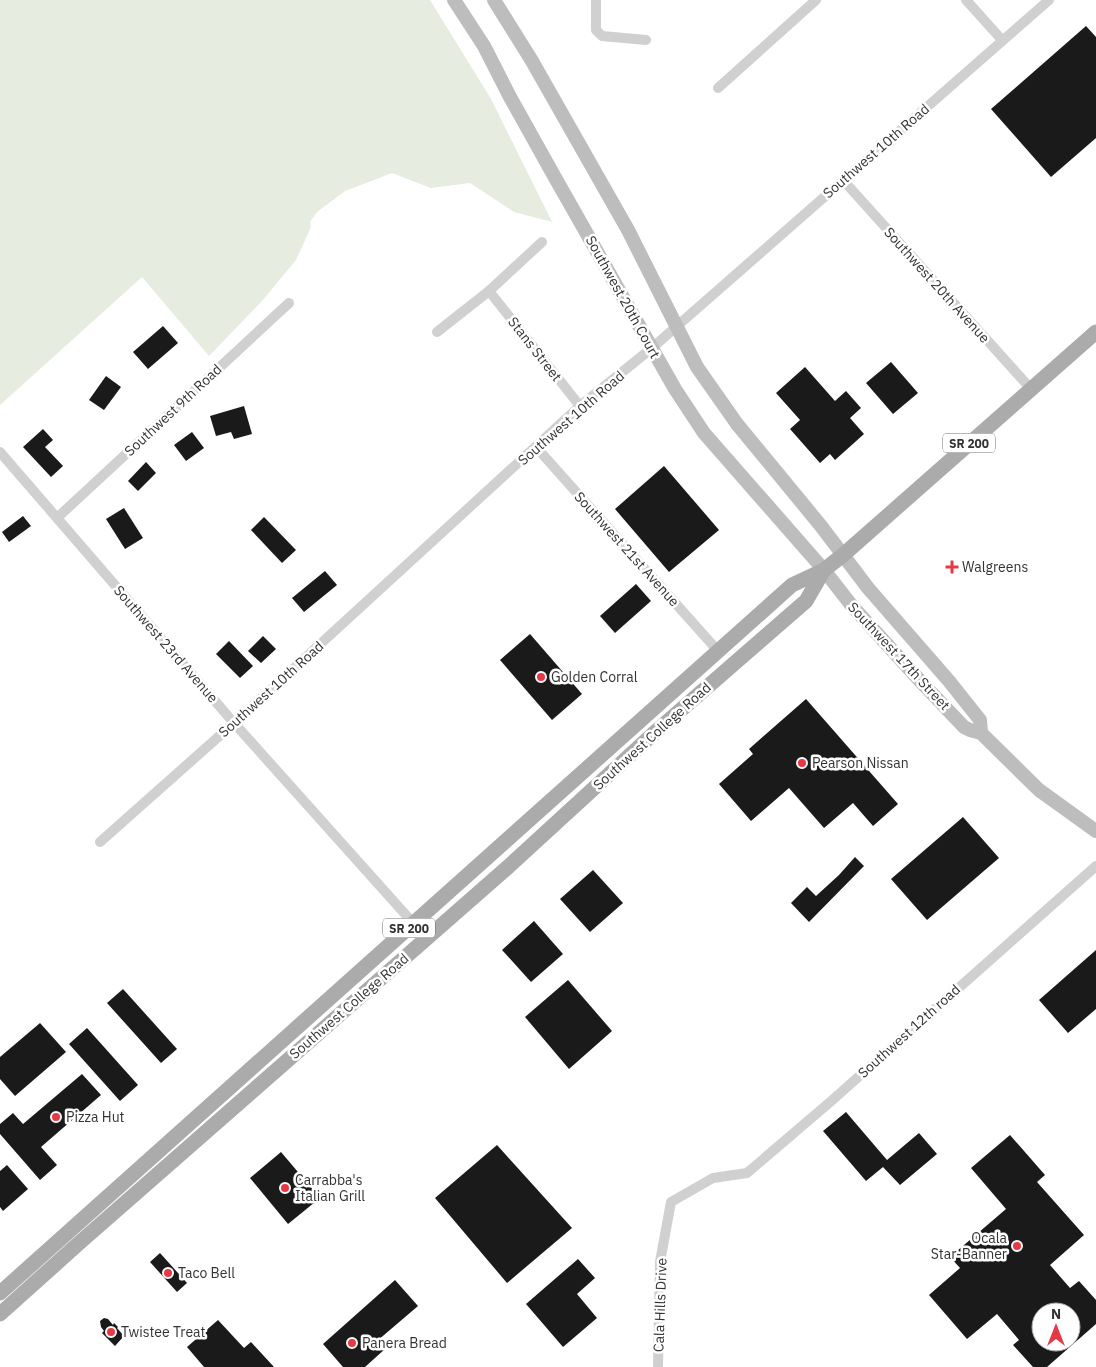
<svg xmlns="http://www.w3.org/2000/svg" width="1096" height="1367" viewBox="0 0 1096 1367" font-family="'IBM Plex Sans',sans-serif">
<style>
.green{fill:#e6ecdf}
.building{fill:#1a1a1a;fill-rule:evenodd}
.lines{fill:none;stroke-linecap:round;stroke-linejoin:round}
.street{stroke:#d0d0d0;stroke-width:10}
.secondary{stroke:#bdbdbd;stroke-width:14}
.primary{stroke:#ababab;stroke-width:15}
.poi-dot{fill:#e63946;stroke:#fff;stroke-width:2}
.labels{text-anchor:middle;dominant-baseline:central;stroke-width:5;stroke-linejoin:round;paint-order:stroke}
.shield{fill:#fff;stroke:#707070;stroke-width:1}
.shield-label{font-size:12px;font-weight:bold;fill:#333}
.street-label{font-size:14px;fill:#333;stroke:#fff}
.poi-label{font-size:14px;fill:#333;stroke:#fff;text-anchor:start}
</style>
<rect width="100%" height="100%" fill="#fff"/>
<polygon class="green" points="0,0 430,0 491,99 552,222 514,212 470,183 431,188 392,173 345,191 317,212 310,222 311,227 296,260 262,301 209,356 142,277 0,405"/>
<g class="building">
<polygon points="1086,26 1096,37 1096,138 1051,177 991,109"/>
<polygon points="163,326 178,343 148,369 133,352"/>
<polygon points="891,362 918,393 893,414 866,383"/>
<polygon points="805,367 835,401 846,391 861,408 850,418 864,434 835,460 830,454 820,463 790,429 800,420 776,393"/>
<polygon points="106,376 121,387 104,410 89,400"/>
<polygon points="244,406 252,434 234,439 231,432 216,436 210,416"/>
<polygon points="43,429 53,440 45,447 63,466 51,477 23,447"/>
<polygon points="192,432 204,448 186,461 174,445"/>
<polygon points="146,462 156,473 138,491 128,481"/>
<polygon points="664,466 719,530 669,572 615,509"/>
<polygon points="124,508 143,538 125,549 106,519"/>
<polygon points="23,516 31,526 9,542 2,532"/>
<polygon points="264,517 296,550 282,563 251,530"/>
<polygon points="325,571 337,585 304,612 292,598"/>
<polygon points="636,584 651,601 615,633 600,616"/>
<polygon points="530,634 582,694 552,720 500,660"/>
<polygon points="263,636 276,649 261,663 248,651"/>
<polygon points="229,641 253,666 240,678 216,654"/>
<polygon points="806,699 898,804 873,826 853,803 824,828 789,788 751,821 719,784 753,754 749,749"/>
<polygon points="963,817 999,858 927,920 891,879"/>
<polygon points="855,857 864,866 809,922 791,903 807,887 816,896 839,875"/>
<polygon points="593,870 623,903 590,932 560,899"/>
<polygon points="534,921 563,954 531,982 502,950"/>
<polygon points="1096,950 1096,1009 1068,1033 1039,1000"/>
<polygon points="568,980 612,1031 569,1069 525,1017"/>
<polygon points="123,989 177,1049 161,1063 107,1003"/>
<polygon points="40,1023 66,1052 15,1096 0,1079 0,1057"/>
<polygon points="87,1028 138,1085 120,1101 69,1044"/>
<polygon points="82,1074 101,1095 41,1147 57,1165 40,1180 0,1134 0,1124 13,1113 23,1124"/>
<polygon points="846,1112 887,1160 919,1133 937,1154 900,1185 883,1167 866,1181 823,1131"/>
<path d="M1010,1135L1045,1175L1037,1182L1084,1235L1050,1265L1070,1288L1079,1281L1096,1300V1324L1047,1367H1033L1013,1345L1019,1340L997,1314L967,1339L929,1295L960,1268L950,1257L1006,1209L971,1168ZM1041,1312H1071V1342H1041Z"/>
<polygon points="497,1145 572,1228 507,1283 435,1198"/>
<polygon points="281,1152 320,1198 288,1224 250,1178"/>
<polygon points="7,1165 28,1189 3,1211 0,1207 0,1171"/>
<polygon points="160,1253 187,1283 177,1292 150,1262"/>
<polygon points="578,1259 595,1278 577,1294 597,1318 563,1347 526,1304"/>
<polygon points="395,1280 418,1306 377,1341 385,1349 365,1367 343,1367 323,1344"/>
<polygon points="104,1318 108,1319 113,1325 114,1323 118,1327 117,1328 124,1336 115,1346 102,1333 104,1331 101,1327 100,1321"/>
<polygon points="218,1320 244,1348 251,1342 274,1367 204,1367 187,1347"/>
</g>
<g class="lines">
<g class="street">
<polyline points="596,0 596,30 602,36 646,40"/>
<polyline points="966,0 1002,40"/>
<polyline points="718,88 816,0"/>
<polyline points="843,180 1031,389"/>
<polyline points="489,291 580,406"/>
<polyline points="437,332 489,291 542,242"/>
<polyline points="536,447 718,651"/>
<polyline points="0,452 234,723 414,924"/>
<polyline points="58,517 289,303"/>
<polyline points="100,842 234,723 580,406 652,348 1049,0"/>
<polyline points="658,1367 660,1262 671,1202 713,1178 747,1173 829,1103 1096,866"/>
</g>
<g class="secondary">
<polyline points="454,0 484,46 510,97 553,174 675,389 704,433 824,570 852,606 923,684 964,727 970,730 981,733 1039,790 1096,831"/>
<polyline points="494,0 532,61 628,230 697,367 737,424 821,526 868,588 949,681 980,720 981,733"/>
</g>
<g class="primary">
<polyline points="0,1293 792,585 824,570 843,555 1096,332"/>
<polyline points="0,1314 78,1244 508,867 652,735 806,601 824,570"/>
</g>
</g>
<g class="poi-dot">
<path d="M949.5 559.5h5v5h5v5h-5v5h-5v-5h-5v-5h5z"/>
<circle cx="541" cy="677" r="5"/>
<circle cx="802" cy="763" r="5"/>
<circle cx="56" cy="1117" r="5"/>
<circle cx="285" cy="1188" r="5"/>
<circle cx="1017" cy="1246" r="5"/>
<circle cx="168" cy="1273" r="5"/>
<circle cx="111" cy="1332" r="5"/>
<circle cx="352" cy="1343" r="5"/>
</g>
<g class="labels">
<g class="shield">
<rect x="943" y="433.5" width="52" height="19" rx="4"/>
<rect x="383" y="918.5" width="52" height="19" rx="4"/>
</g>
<g class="shield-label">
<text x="969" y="443">SR 200</text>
<text x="409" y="928">SR 200</text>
</g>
<g class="street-label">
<text transform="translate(876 151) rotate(-41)">Southwest 10th Road</text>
<text transform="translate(937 285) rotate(48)">Southwest 20th Avenue</text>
<text transform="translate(623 297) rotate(61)">Southwest 20th Court</text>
<text transform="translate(535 349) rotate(52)">Stans Street</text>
<text transform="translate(173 410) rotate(-43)">Southwest 9th Road</text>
<text transform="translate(571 418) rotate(-41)">Southwest 10th Road</text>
<text transform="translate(627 549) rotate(48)">Southwest 21st Avenue</text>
<text transform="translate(166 644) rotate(49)">Southwest 23rd Avenue</text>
<text transform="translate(899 656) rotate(47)">Southwest 17th Street</text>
<text transform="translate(271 689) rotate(-42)">Southwest 10th Road</text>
<text transform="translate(652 736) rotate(-42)">Southwest College Road</text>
<text transform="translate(349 1006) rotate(-41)">Southwest College Road</text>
<text transform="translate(909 1031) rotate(-42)">Southwest 12th road</text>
<text transform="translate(660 1305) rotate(-88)">Cala Hills Drive</text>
</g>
<g class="poi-label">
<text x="962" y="567">Walgreens</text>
<text x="551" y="677">Golden Corral</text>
<text x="812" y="763">Pearson Nissan</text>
<text x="66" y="1117">Pizza Hut</text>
<text x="295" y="1180">Carrabba's<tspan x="295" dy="16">Italian Grill</tspan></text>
<text x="1007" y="1238" text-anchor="end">Ocala<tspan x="1007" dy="16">Star-Banner</tspan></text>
<text x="178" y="1273">Taco Bell</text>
<text x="121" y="1332">Twistee Treat</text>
<text x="362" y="1343">Panera Bread</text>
</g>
</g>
<g transform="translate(1056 1327)"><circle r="24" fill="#ffffff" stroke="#adadad"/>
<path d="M0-4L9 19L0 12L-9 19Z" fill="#e63946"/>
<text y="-8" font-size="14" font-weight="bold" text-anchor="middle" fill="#333333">N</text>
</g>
</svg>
